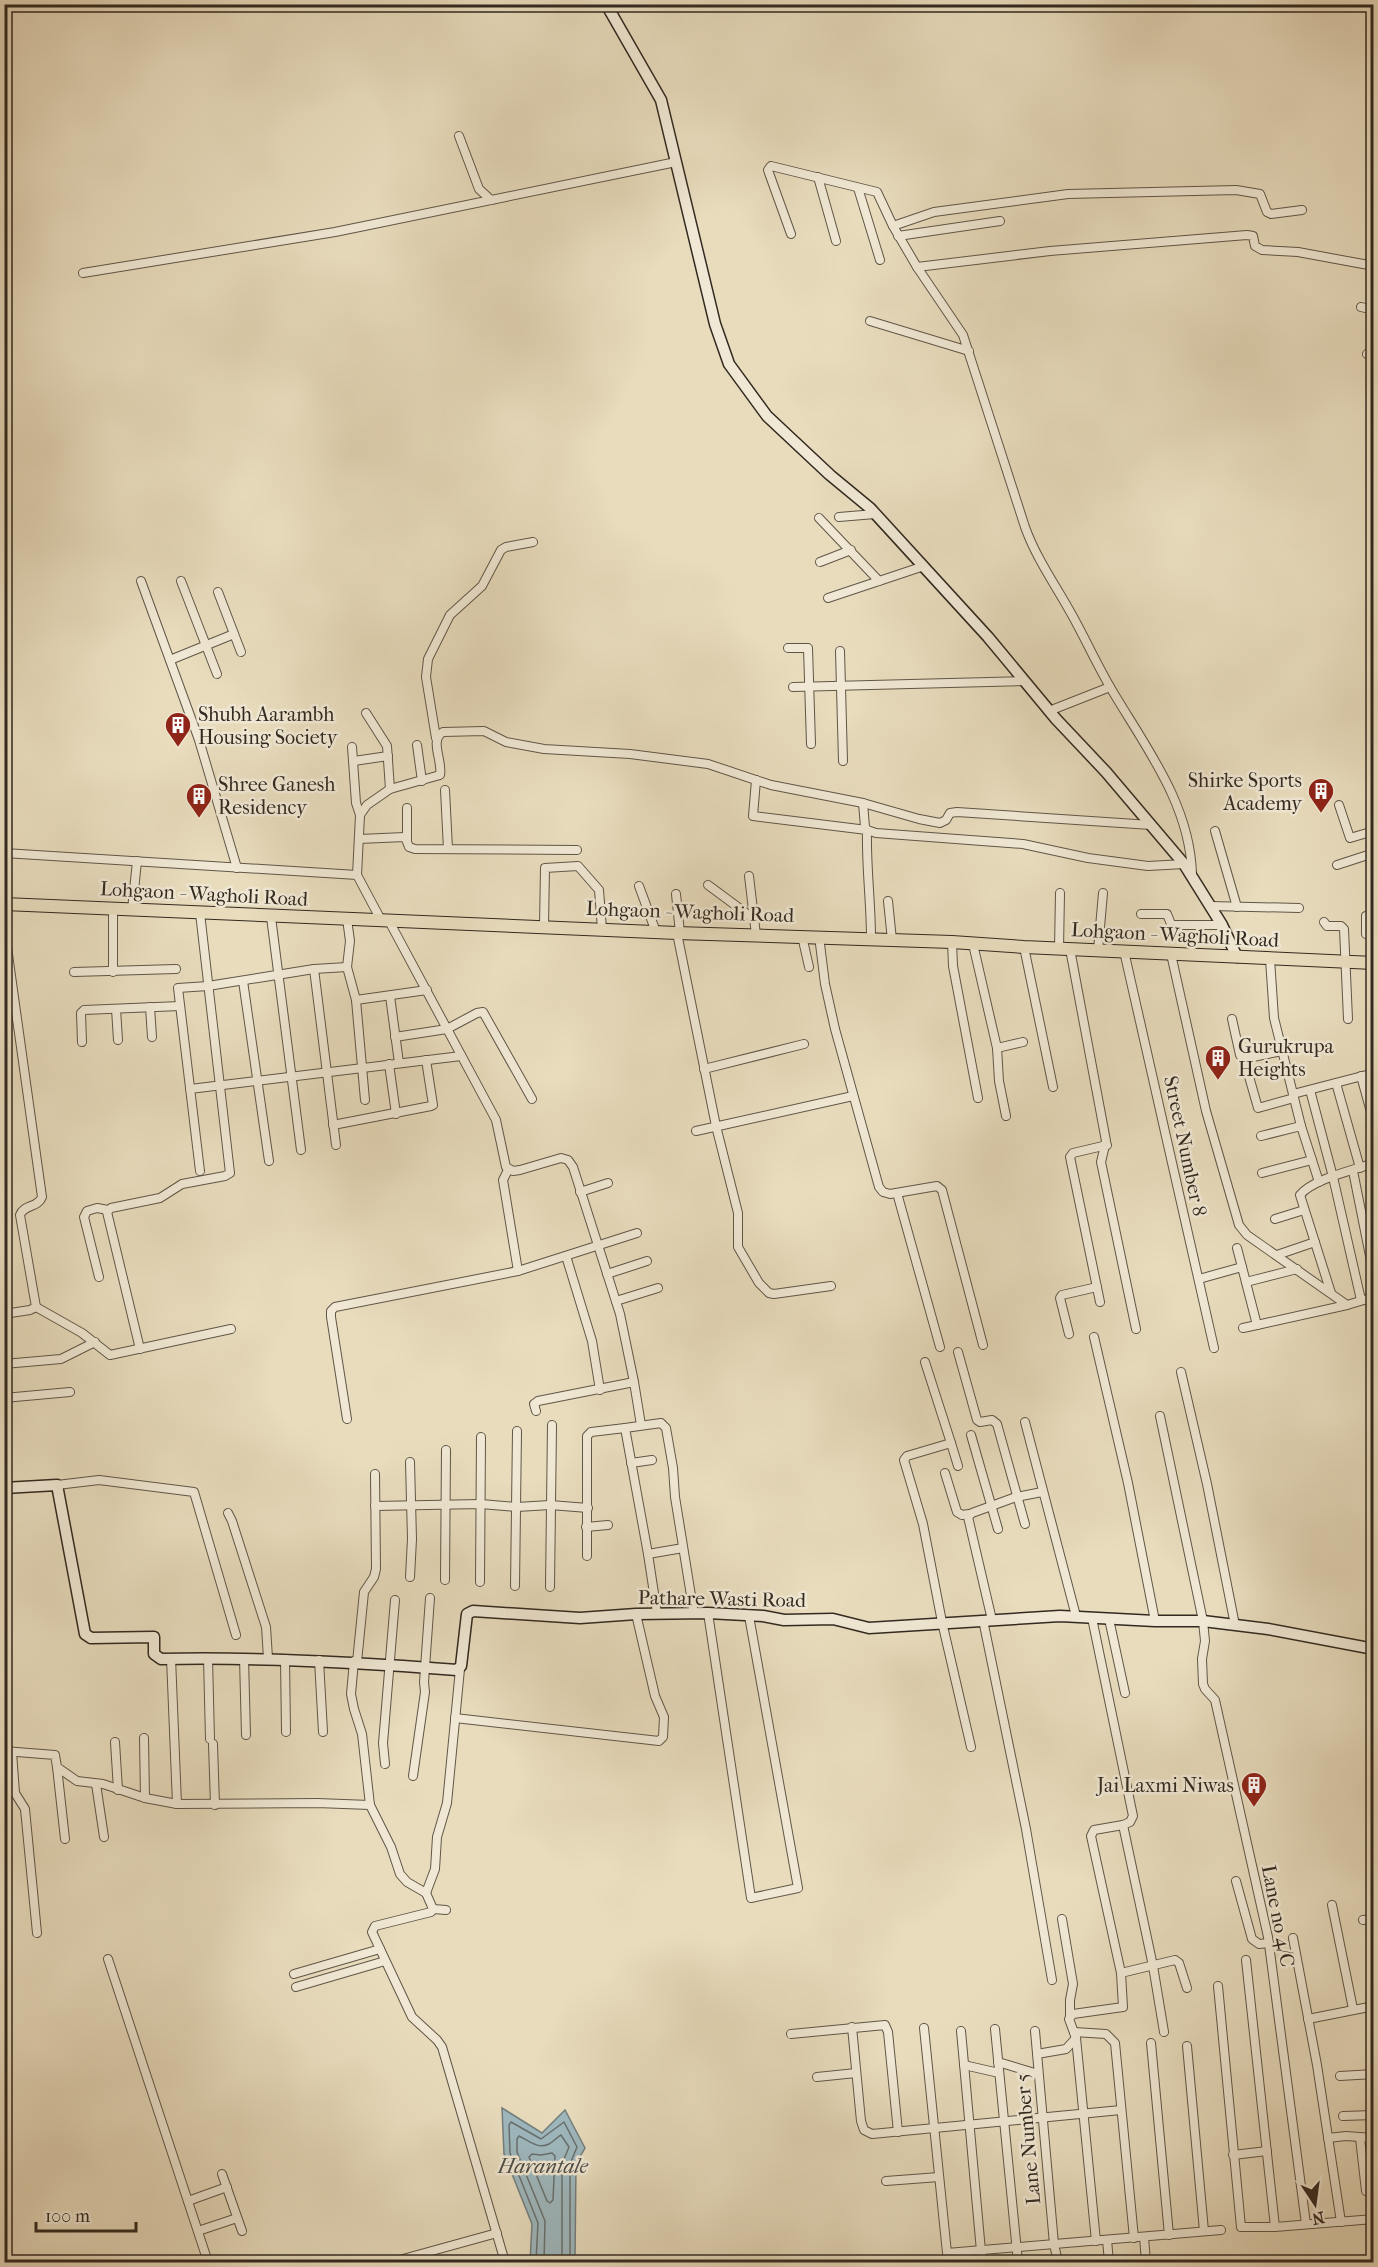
<svg xmlns="http://www.w3.org/2000/svg" width="1378" height="2267" viewBox="0 0 1378 2267" font-family="'IM FELL French Canon',serif">
<style>
.water{fill:#9eb8be;stroke:#737f7f;stroke-width:1.5}
.lines{fill:none;stroke-linecap:round;stroke-linejoin:round}
.shore{stroke:#68706f;stroke-width:1.5}
.street-casing{stroke:#605647;stroke-width:10}
.secondary-casing{stroke:#322920;stroke-width:13}
.primary-casing{stroke:#322920;stroke-width:14}
.street{stroke:#f0e8d4;stroke-width:8}
.secondary{stroke:#f0e8d4;stroke-width:10}
.primary{stroke:#e8dcbd;stroke-width:12}
.labels{text-anchor:middle;dominant-baseline:central;stroke-width:5;stroke-linejoin:round;paint-order:stroke}
.poi-label{font-size:20px;fill:#322920;stroke:#f0e8d4;text-anchor:start}
.street-label{font-size:20px;fill:#322920;stroke:#f0e8d4}
.water-label{font-size:21px;font-style:italic;fill:#4d4d48;stroke:#f0e8d4}
</style>
<rect width="100%" height="100%" fill="#e8dcbd"/>
<filter id="stains"><feTurbulence type="fractalNoise" baseFrequency=".00333" numOctaves="4"/><feColorMatrix values="0 0 0 0 .2 0 0 0 0 .09 0 0 0 0 .02 0 0 0 .5 -.17"/></filter>
<radialGradient id="worn" r=".72"><stop offset=".6" stop-color="#630" stop-opacity="0"/><stop offset="1" stop-color="#630" stop-opacity=".3"/></radialGradient>
<polygon class="water" points="502,2108 542,2133 565,2110 585,2148 576,2164 575,2262 530,2262 532,2224 504,2154"/>
<g class="lines">
<g class="shore">
<polygon points="552,2153 555,2156 553,2200 550,2203 547,2201 529,2157 532,2154 541,2155"/>
<polyline points="536,2262 538,2223 510,2153 509,2125 511,2122 541,2139 564,2122 577,2147 570,2164 570,2262"/>
<path d="M544,2262L545,2221L517,2152V2139L519,2136C528,2140 538,2150 549,2144C553,2142 557,2137 561,2135L569,2147L562,2164V2262"/>
</g>
<g class="street-casing">
<g id="street">
<polyline points="459,136 479,189 491,200"/>
<polyline points="818,177 836,241"/>
<polyline points="858,188 880,260"/>
<polyline points="893,226 934,212 1068,194 1236,190 1260,194 1267,212 1271,214 1302,210"/>
<polyline points="791,234 769,173 768,170 771,166 877,192 893,226 917,267"/>
<polyline points="898,236 1000,221"/>
<polyline points="83,273 335,232 676,162"/>
<polyline points="1361,307 1374,310"/>
<polyline points="870,321 969,351"/>
<polyline points="1367,354 1374,355"/>
<polyline points="839,517 875,514"/>
<polyline points="819,518 879,581"/>
<polyline points="820,562 851,550"/>
<polyline points="141,581 199,740 237,868"/>
<polyline points="181,581 217,674"/>
<polyline points="218,592 241,652"/>
<polyline points="828,598 924,566"/>
<polyline points="788,648 808,648 811,744"/>
<polyline points="840,651 843,761"/>
<polyline points="170,660 234,634"/>
<polyline points="793,687 1024,681"/>
<polyline points="1049,711 1110,687"/>
<polyline points="366,713 387,746 390,789"/>
<polyline points="436,738 426,677 428,659 450,615 482,586 501,550 506,547 533,542"/>
<polyline points="417,745 422,781"/>
<polyline points="352,747 356,803 360,815"/>
<polyline points="354,761 388,756"/>
<path d="M756,780L753,816L867,830C866,866 871,902 871,938"/>
<polyline points="445,790 448,849"/>
<polyline points="863,803 865,827 867,830 876,833 1023,844 1088,858 1148,866 1184,864"/>
<polyline points="1339,805 1350,838 1374,831"/>
<polyline points="1215,831 1237,907"/>
<polyline points="359,839 405,837 409,847 415,849 577,850"/>
<polyline points="407,839 407,808"/>
<polyline points="4,853 357,875 381,920"/>
<polyline points="1337,865 1374,853"/>
<path d="M1192,874C1190,805 1147,749 1113,692C1098,667 1086,640 1072,615C1056,586 1036,558 1025,527L963,335L917,267L1050,251L1247,235L1253,236L1255,246L1262,250L1298,252L1374,266"/>
<path d="M357,875L360,815L367,805L390,789L440,775C443,761 429,740 443,732L484,731L506,742L544,749L630,754L708,764L771,785L863,803L919,819L940,823L946,820L950,813L957,812L1151,825"/>
<polyline points="749,876 756,935"/>
<polyline points="708,885 754,919"/>
<polyline points="639,886 656,932"/>
<polyline points="676,894 680,933"/>
<polyline points="888,901 892,940"/>
<polyline points="1211,906 1299,908"/>
<polyline points="132,910 137,861"/>
<polyline points="1141,914 1167,914 1171,924 1174,925 1222,925"/>
<polyline points="271,917 301,1150"/>
<polyline points="347,919 350,941 347,967"/>
<polyline points="389,921 496,1120 506,1167 513,1171 520,1170 561,1158 568,1160 573,1167 620,1314 634,1382 641,1425"/>
<polyline points="1324,922 1327,926 1341,926 1344,929 1348,1019"/>
<path d="M4,926L42,1197C38,1208 24,1204 20,1215L36,1307L30,1310L4,1314"/>
<polyline points="544,926 545,868 578,866 599,890 602,929"/>
<polyline points="677,933 716,1126 738,1213 738,1247 759,1283 769,1293 774,1294 831,1286"/>
<polyline points="1366,934 1366,916 1374,915"/>
<polyline points="802,936 809,967"/>
<polyline points="819,936 825,984 835,1029 879,1187 883,1192 890,1194 937,1186 942,1190 983,1345"/>
<polyline points="952,942 953,966 978,1098"/>
<polyline points="973,944 997,1048 999,1081 1006,1116"/>
<polyline points="1024,947 1053,1087"/>
<polyline points="1059,949 1060,893"/>
<polyline points="1070,949 1106,1141 1101,1162 1136,1329"/>
<polyline points="1098,950 1103,893"/>
<polyline points="1124,951 1214,1348"/>
<polyline points="1171,954 1206,1111 1239,1225 1247,1235 1347,1305 1374,1297"/>
<polyline points="1270,959 1274,1018 1301,1126 1319,1182"/>
<polyline points="314,969 336,1145"/>
<polyline points="74,972 176,969"/>
<polyline points="113,972 113,909"/>
<polyline points="243,981 269,1161"/>
<polyline points="390,996 399,1063"/>
<polyline points="356,1000 427,990"/>
<polyline points="150,1007 152,1037"/>
<polyline points="116,1009 118,1040"/>
<polyline points="1232,1019 1240,1055 1243,1059 1282,1051"/>
<polyline points="395,1037 447,1029 477,1013 483,1012 532,1099"/>
<polyline points="82,1042 81,1013 84,1010 180,1006"/>
<polyline points="997,1048 1023,1042"/>
<polyline points="1244,1059 1258,1108 1294,1098"/>
<polyline points="389,1064 396,1114"/>
<polyline points="704,1069 804,1044"/>
<polyline points="1361,1076 1374,1123"/>
<polyline points="1336,1083 1360,1168"/>
<polyline points="190,1089 461,1056"/>
<polyline points="1310,1090 1333,1177 1361,1300"/>
<polyline points="1293,1094 1374,1073"/>
<polyline points="333,1125 431,1106 433,1105 426,1060"/>
<polyline points="696,1131 853,1096"/>
<polyline points="1261,1136 1301,1126"/>
<polyline points="508,1170 503,1180 518,1271"/>
<polyline points="200,1171 178,988 208,986 314,969 347,967 356,1000 365,1100"/>
<polyline points="1353,1171 1374,1276"/>
<polyline points="1262,1173 1312,1160"/>
<polyline points="580,1192 608,1183"/>
<polyline points="897,1193 940,1347"/>
<polyline points="1275,1219 1304,1210"/>
<polyline points="1237,1248 1242,1267"/>
<polyline points="1277,1255 1315,1242"/>
<polyline points="566,1256 592,1341 600,1390"/>
<polyline points="607,1274 647,1261"/>
<polyline points="99,1277 84,1217 87,1211 97,1208 108,1210"/>
<polyline points="1199,1279 1242,1267 1257,1325 1347,1305"/>
<polyline points="1246,1282 1297,1269"/>
<path d="M1331,1293L1300,1195C1313,1179 1354,1170 1374,1163"/>
<polyline points="616,1301 658,1288"/>
<polyline points="1100,1302 1070,1157 1073,1153 1107,1145"/>
<polyline points="36,1307 82,1333 110,1355 231,1329"/>
<polyline points="1243,1328 1257,1325"/>
<polyline points="1069,1334 1060,1298 1062,1295 1097,1287"/>
<polyline points="1094,1337 1128,1483 1155,1621"/>
<polyline points="140,1349 107,1212 111,1208 160,1198 182,1184 225,1176 230,1173 200,913"/>
<polyline points="958,1352 977,1420 980,1422 992,1420 997,1424 1025,1524"/>
<polyline points="925,1362 951,1443 907,1456 904,1460 923,1524 942,1622 971,1747"/>
<polyline points="4,1364 61,1359 95,1342"/>
<polyline points="1181,1372 1207,1484 1235,1625"/>
<polyline points="4,1398 70,1392"/>
<polyline points="536,1411 534,1404 538,1401 634,1382"/>
<polyline points="1160,1416 1203,1621 1205,1641 1202,1659 1203,1684 1205,1689 1215,1700 1268,1937 1306,2224"/>
<polyline points="347,1419 331,1317 331,1311 335,1307 518,1271 637,1233"/>
<polyline points="1025,1422 1076,1616"/>
<polyline points="971,1435 998,1529"/>
<polyline points="951,1443 958,1466"/>
<polyline points="410,1462 412,1539 410,1577"/>
<polyline points="631,1463 652,1460"/>
<polyline points="945,1473 957,1512 962,1515 969,1514"/>
<polyline points="57,1485 99,1480 194,1492 236,1635"/>
<polyline points="375,1506 481,1504 517,1507 550,1505 588,1508"/>
<polyline points="228,1513 232,1521 266,1627 268,1658"/>
<polyline points="586,1527 608,1525"/>
<polyline points="648,1554 683,1548"/>
<polyline points="587,1556 587,1436 591,1432 625,1428"/>
<polyline points="445,1580 446,1450"/>
<polyline points="480,1582 481,1437"/>
<polyline points="515,1586 517,1431"/>
<polyline points="550,1587 552,1425"/>
<polyline points="657,1613 648,1554 625,1428 661,1423 666,1428 673,1468 675,1497 694,1614"/>
<polyline points="708,1613 751,1898 798,1888 749,1616"/>
<polyline points="1092,1618 1133,1816 1130,1822 1123,1825 1153,1966 1164,2032"/>
<polyline points="1109,1619 1125,1693"/>
<polyline points="983,1620 1026,1829 1052,1980"/>
<polyline points="992,1620 968,1517 972,1513 1016,1497 1042,1492"/>
<polyline points="171,1658 177,1804"/>
<polyline points="208,1658 210,1739"/>
<polyline points="244,1658 246,1735"/>
<polyline points="285,1659 286,1732"/>
<polyline points="319,1660 323,1732"/>
<polyline points="354,1661 351,1694 354,1709 362,1734 370,1805"/>
<polyline points="357,1662 364,1592 374,1577 376,1569 375,1474"/>
<polyline points="455,1718 659,1741 663,1737 664,1717 655,1696 636,1614"/>
<polyline points="144,1738 145,1798"/>
<polyline points="115,1742 118,1790"/>
<polyline points="213,1744 215,1805"/>
<polyline points="4,1751 55,1755 57,1767 77,1781 103,1784 145,1798 177,1804 317,1803 370,1805 391,1847 400,1874 407,1882 426,1893 433,1909 431,1912 375,1926 372,1932 412,2017 437,2040 442,2047 505,2262"/>
<polyline points="12,1752 15,1793 25,1809 37,1933"/>
<polyline points="385,1764 383,1743 395,1600"/>
<polyline points="57,1767 65,1839"/>
<polyline points="413,1776 425,1692 424,1682 430,1598"/>
<polyline points="96,1784 104,1837"/>
<polyline points="1236,1881 1252,1939 1259,1944 1269,1943"/>
<polyline points="426,1893 435,1869 437,1837 447,1803 460,1669"/>
<polyline points="1332,1905 1353,2009"/>
<polyline points="433,1909 446,1910"/>
<polyline points="1062,1919 1073,1984 1070,2000 1070,2016"/>
<polyline points="1363,1920 1374,1919"/>
<polyline points="1293,1938 1317,2065 1341,2222"/>
<polyline points="108,1959 208,2262"/>
<polyline points="1246,1960 1275,2227"/>
<polyline points="1121,1973 1175,1960 1179,1963 1187,1988"/>
<polyline points="294,1974 380,1949"/>
<polyline points="1218,1986 1241,2227 1275,2227 1374,2219"/>
<polyline points="296,1987 385,1961"/>
<polyline points="1308,2019 1374,2006"/>
<polyline points="852,2027 861,2121 864,2130 872,2134 1121,2110"/>
<polyline points="924,2028 947,2253 1221,2230"/>
<polyline points="995,2029 1018,2262"/>
<polyline points="961,2031 982,2262"/>
<polyline points="1035,2031 1054,2244 1058,2262"/>
<polyline points="1074,2032 1106,2034 1115,2043 1134,2238"/>
<polyline points="791,2034 885,2025 888,2032 898,2132"/>
<polyline points="1151,2043 1169,2235"/>
<polyline points="1187,2046 1204,2231"/>
<polyline points="1037,2054 1066,2049 1076,2038"/>
<polyline points="998,2062 1038,2074"/>
<polyline points="964,2065 999,2073"/>
<polyline points="1340,2076 1374,2074"/>
<polyline points="817,2077 856,2073"/>
<polyline points="1343,2116 1374,2115"/>
<polyline points="1328,2138 1346,2136 1374,2138"/>
<polyline points="1360,2138 1366,2191"/>
<polyline points="1233,2155 1267,2151"/>
<polyline points="222,2174 242,2231"/>
<polyline points="886,2181 939,2177"/>
<polyline points="188,2201 227,2187"/>
<polyline points="198,2231 237,2218"/>
<polyline points="1144,2237 1146,2262"/>
<polyline points="1107,2240 1109,2262"/>
<polyline points="1096,2241 1076,2038 1069,2019 1073,2014 1123,2007 1121,1973 1091,1836 1094,1830 1123,1825"/>
<polyline points="392,2262 497,2233"/>
</g>
</g>
<g class="secondary-casing">
<g id="secondary">
<polyline points="606,4 661,100 715,324 729,364 767,416 830,475 870,508 988,637 1056,719 1106,772 1184,864 1222,925 1237,957"/>
<path d="M4,1488L57,1485L85,1634L91,1638L154,1637V1654L161,1659C260,1657 358,1662 457,1670L461,1666L467,1614L473,1611L580,1618L636,1614L708,1613L763,1616L784,1620L833,1619L869,1628L1060,1616L1155,1621H1203L1268,1629L1374,1649"/>
</g>
</g>
<g class="primary-casing">
<polyline id="primary" points="4,904 677,933 952,942 1024,947 1374,963"/>
</g>
<use href="#street" class="street"/>
<use href="#secondary" class="secondary"/>
<use href="#primary" class="primary"/>
</g>
<defs>
<g id="building-pin" transform="scale(1.35)"><path d="M0 17L-7.5 6A9.5 9.5 0 1 1 7.5 6Z" fill="#8f2418" stroke="#f0e8d4"/><path d="M-4-6H4V6H1V3H-1V6H-4ZM-2.5-4.3h1.7v1.8h-1.7ZM.8-4.3h1.7v1.8H.8ZM-2.5-1h1.7V.8h-1.7ZM.8-1h1.7V.8H.8Z" fill="#fff"/></g>
</defs>
<g fill-rule="evenodd">
<use href="#building-pin" x="178" y="725"/>
<use href="#building-pin" x="1321" y="791"/>
<use href="#building-pin" x="199" y="796"/>
<use href="#building-pin" x="1218" y="1058"/>
<use href="#building-pin" x="1254" y="1785"/>
</g>
<g class="labels">
<g class="poi-label">
<text x="198" y="714">Shubh Aarambh<tspan x="198" dy="23">Housing Society</tspan></text>
<text x="1302" y="780" text-anchor="end">Shirke Sports<tspan x="1302" dy="23">Academy</tspan></text>
<text x="218" y="784">Shree Ganesh<tspan x="218" dy="23">Residency</tspan></text>
<text x="1238" y="1046">Gurukrupa<tspan x="1238" dy="23">Heights</tspan></text>
<text x="1234" y="1785" text-anchor="end">Jai Laxmi Niwas</text>
</g>
<g class="street-label">
<text transform="translate(204 894) rotate(3)">Lohgaon - Wagholi Road</text>
<text transform="translate(690 912) rotate(2)">Lohgaon - Wagholi Road</text>
<text transform="translate(1175 935) rotate(3)">Lohgaon - Wagholi Road</text>
<text transform="translate(1185 1146) rotate(78)">Street Number 8</text>
<text transform="translate(722 1599) rotate(1)">Pathare Wasti Road</text>
<text transform="translate(1278 1916) rotate(79)">Lane no 4/C</text>
<text transform="translate(1028 2139) rotate(-95)">Lane Number 5</text>
</g>
<g class="water-label">
<text x="543" y="2166">Harantale</text>
</g>
</g>
<rect width="1378" height="2267" fill="none" stroke="#e8dcbd" stroke-width="24"/>
<rect x="6" y="6" width="1366" height="2255" fill="none" stroke="#322920" stroke-width="3"/>
<rect x="12" y="12" width="1354" height="2243" fill="none" stroke="#322920" stroke-width="1.5"/>
<g transform="translate(1315 2204) rotate(167)" stroke="#f0e8d4" stroke-width="4.5" paint-order="stroke">
<path d="M0-4.5L10 22L0 15L-10 22Z" fill="#322920"/>
<text y="-9" font-size="16" font-weight="bold" text-anchor="middle" fill="#322920">N</text>
</g>
<path d="M36 2222v9h100v-9" fill="none" stroke="#322920" stroke-width="3"/>
<text x="45" y="2222" font-size="18" fill="#322920" stroke="#f0e8d4" stroke-width="4.5" paint-order="stroke">100 m</text>
<rect width="100%" height="100%" filter="url(#stains)"/>
<rect width="100%" height="100%" fill="url(#worn)"/>
</svg>
